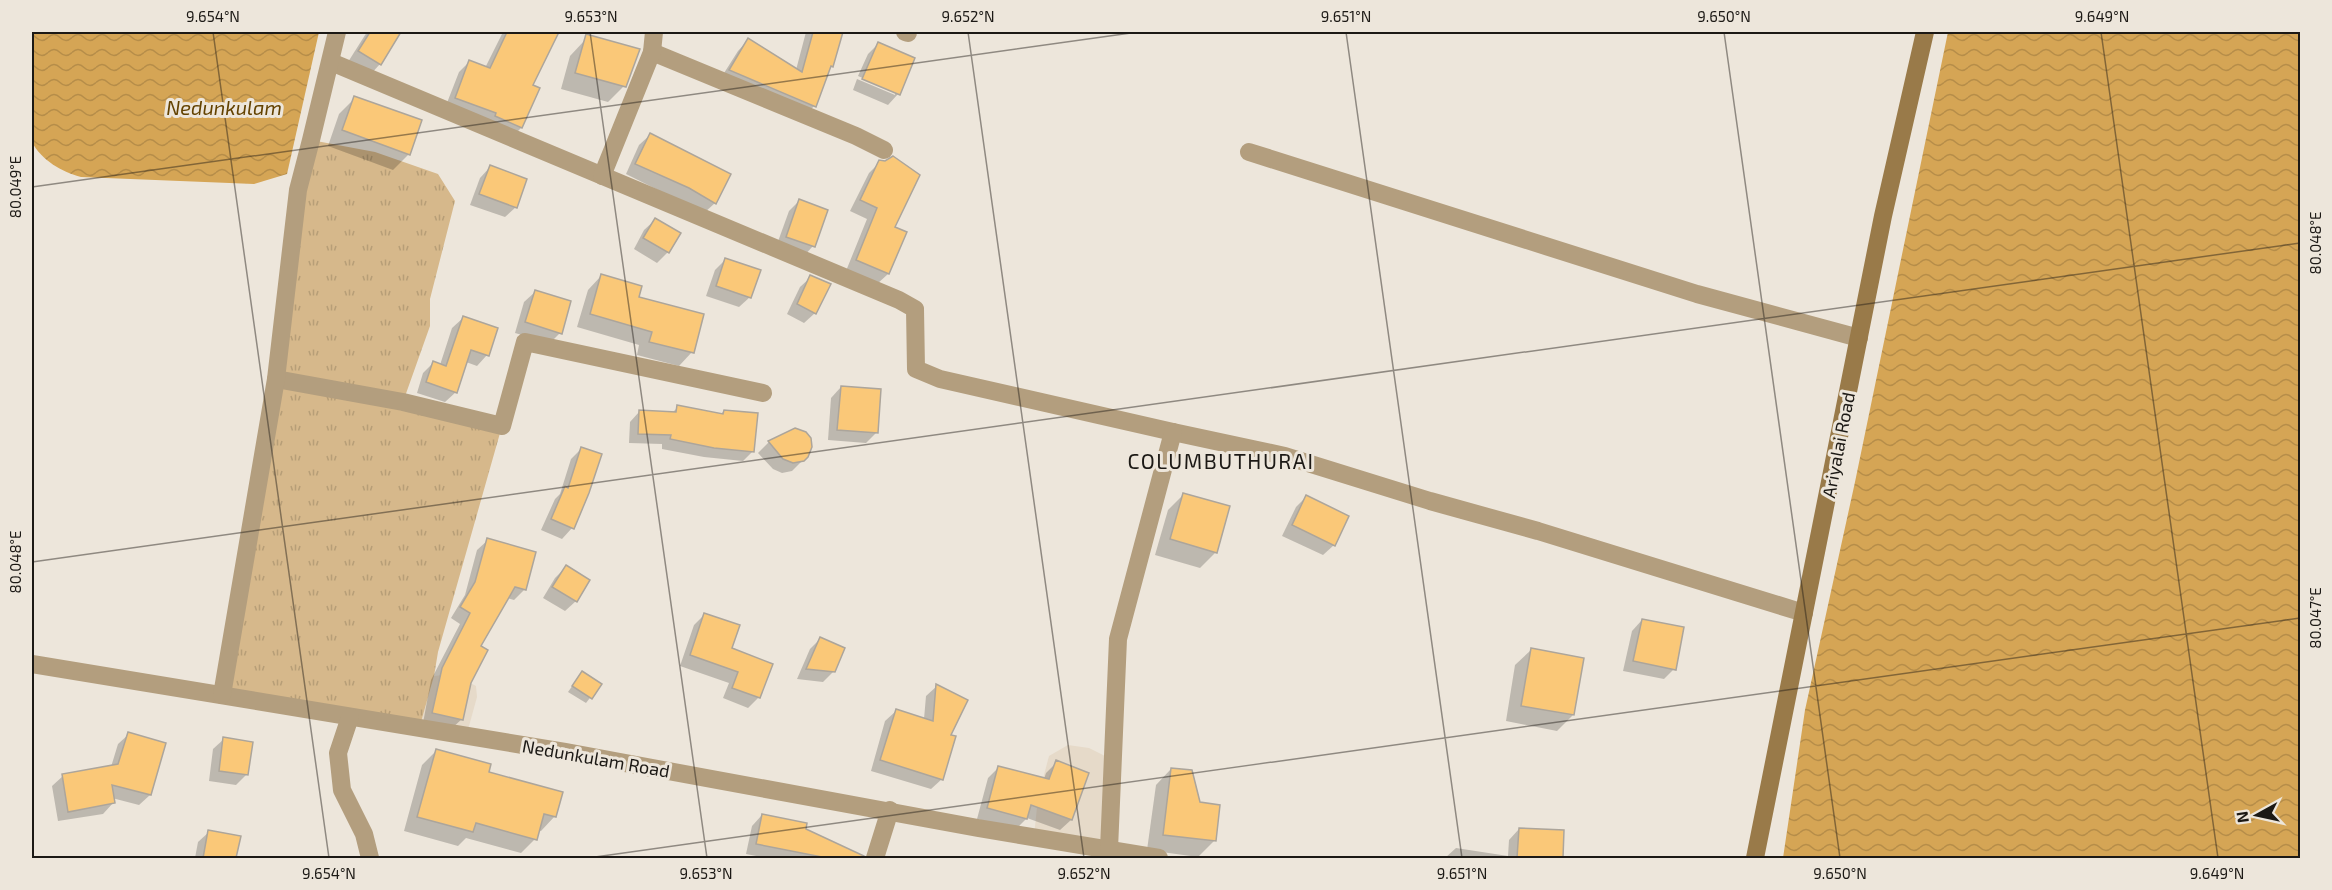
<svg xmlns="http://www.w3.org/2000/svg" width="2332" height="890" viewBox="0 0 2332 890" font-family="'Exo 2',sans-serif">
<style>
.built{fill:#e6dac9}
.grass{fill:url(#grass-tufts)}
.water{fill:url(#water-waves)}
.shadow{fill:#0003}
.building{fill:#fac878;stroke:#aca59b;stroke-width:1.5}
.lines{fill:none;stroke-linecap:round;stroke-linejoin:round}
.street{stroke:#b39e7e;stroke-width:18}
.secondary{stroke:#997a49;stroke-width:18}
.ticks{fill:none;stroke:#1c1915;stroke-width:1.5;stroke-opacity:0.45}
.labels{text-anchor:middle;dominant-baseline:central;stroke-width:6;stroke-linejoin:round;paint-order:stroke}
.street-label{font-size:18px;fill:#1c1915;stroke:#ede6db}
.water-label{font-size:20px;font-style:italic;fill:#634200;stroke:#ede6db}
.quarter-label{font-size:21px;letter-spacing:1.5px;fill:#1c1915;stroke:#ede6db}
.neatline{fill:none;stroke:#1c1915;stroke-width:2}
.ticks-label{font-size:15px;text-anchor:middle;fill:#1c1915}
</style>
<defs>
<pattern id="grass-tufts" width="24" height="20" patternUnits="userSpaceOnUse" patternTransform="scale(1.5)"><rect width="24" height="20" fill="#d6b88b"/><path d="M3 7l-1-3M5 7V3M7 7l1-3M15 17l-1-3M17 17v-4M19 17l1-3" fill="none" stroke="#b79e77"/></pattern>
<pattern id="water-waves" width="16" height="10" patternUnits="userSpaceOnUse" patternTransform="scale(1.5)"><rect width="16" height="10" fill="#d5a555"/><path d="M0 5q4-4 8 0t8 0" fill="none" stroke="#b68d49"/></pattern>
</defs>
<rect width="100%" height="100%" fill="#ede6db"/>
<g class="built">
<polygon points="443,675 457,676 476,686 477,697 466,737 419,729 434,676"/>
<polygon points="1068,745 1089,748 1109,758 1109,849 1034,836 1038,798 1049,756"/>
</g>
<polygon class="grass" points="311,140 375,152 438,174 455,201 430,299 430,326 403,402 502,426 438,652 434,676 419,729 222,695"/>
<g class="water">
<path d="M32,32H319L287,174L254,184L81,177C62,172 41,160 32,142Z"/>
<polygon points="1948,32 2300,32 2300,858 1783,858 1805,710 1855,482"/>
</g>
<g class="shadow">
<polygon points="367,32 395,32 398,34 380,64 370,75 348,62"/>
<polygon points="503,32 557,32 531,85 538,88 521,128 511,138 445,108 459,72 469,62 485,68"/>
<polygon points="806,32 841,32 832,66 828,70 814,106 804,117 719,81 738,51 748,40 796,70"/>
<polygon points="585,40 624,86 608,102 561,89 570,56"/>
<polygon points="878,44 898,94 888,105 853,90 857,79 895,95 895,92 858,76 868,54"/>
<polygon points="355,98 409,154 393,170 328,146 339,114"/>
<polygon points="650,135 715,203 704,213 626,174 639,145"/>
<polygon points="880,162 893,228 905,233 888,274 877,284 846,271 867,219 850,211 869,173"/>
<polygon points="490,167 516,207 505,217 470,205 480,178"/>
<polygon points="799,201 813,246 803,257 776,247 789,211"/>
<polygon points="655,220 679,233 668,252 657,263 634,249 644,230"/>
<polygon points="725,260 750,297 739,307 706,296 715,270"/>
<polygon points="601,276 637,298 692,352 679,366 637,355 639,345 577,327 588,290"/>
<polygon points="811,277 815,313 804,323 787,314 800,287"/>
<polygon points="535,292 560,333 550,343 515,333 524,302"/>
<polygon points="463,318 487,355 477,366 466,362 456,392 445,402 417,393 423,373 433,363 440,365 452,328"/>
<polygon points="841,387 877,432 866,443 828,440 831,398"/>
<polygon points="678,407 720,415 724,411 753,451 743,461 704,457 662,449 662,444 629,443 630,422 639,412 671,414"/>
<polygon points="800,430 803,460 792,471 782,473 773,469 758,453 769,442 789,431"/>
<polygon points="581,449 572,528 562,539 541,530 555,499 560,494 571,459"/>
<polygon points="1184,494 1216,552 1200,568 1155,555 1168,510"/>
<polygon points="1306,497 1334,545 1323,555 1282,536 1296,507"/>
<polygon points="488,540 525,589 514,600 507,598 479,646 462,719 451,729 423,723 431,680 460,624 451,618 465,595 477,550"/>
<polygon points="566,567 576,601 565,611 543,598 555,578"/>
<polygon points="705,614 730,649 759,697 748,708 723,698 729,683 680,666 694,625"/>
<polygon points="1642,620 1674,669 1664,679 1623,671 1632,631"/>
<polygon points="820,639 833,672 823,682 797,679 810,649"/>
<polygon points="1531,650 1573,715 1557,731 1506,721 1515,665"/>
<polygon points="578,678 600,685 586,703 568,692"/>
<polygon points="937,686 948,736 942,779 931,789 871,771 885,721 896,711 924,719 926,696"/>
<polygon points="129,734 150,795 139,805 112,798 113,803 103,814 58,821 52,786 63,776 111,767 118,744"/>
<polygon points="224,739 247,774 236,785 209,781 213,749"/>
<polygon points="436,751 487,773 555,816 541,831 538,830 535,839 521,853 466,838 458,846 404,831 422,765"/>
<polygon points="1057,762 1071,820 1060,830 1027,818 1016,829 977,819 988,778 998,768 1044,779 1046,773"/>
<polygon points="1171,769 1198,804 1214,841 1198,857 1147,850 1156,785"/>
<polygon points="762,815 804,830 855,853 852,858 767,858 746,854 752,826"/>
<polygon points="1519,829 1562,831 1561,858 1445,858 1456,848 1508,856 1509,840"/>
<polygon points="209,832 239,838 235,858 195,858 198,842"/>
</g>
<g class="building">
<polygon points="370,32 401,32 381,65 358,51"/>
<polygon points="507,32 559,32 533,85 540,88 522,128 495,116 496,113 455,98 469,60 490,68"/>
<polygon points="813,32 843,32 833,67 831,66 816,107 729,70 748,38 802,72"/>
<polygon points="586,34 640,49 626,87 575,73"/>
<polygon points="878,42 915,58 900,95 862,79"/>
<polygon points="354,96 422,120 410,155 342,130"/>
<polygon points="650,133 731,174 716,204 689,188 635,164"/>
<polygon points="893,156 920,175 895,227 907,232 889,274 856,260 877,208 860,200 879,160 885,161"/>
<polygon points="490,165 527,179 517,208 479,194"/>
<polygon points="799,199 828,210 815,247 786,237"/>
<polygon points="655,218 681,233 669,253 643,238"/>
<polygon points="725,258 761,270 751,298 716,286"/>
<polygon points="601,274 642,286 639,297 704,314 694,353 649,342 652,332 590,314"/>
<polygon points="810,275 831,284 816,314 797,304"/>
<polygon points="535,290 571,301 562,334 525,322"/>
<polygon points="463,316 498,328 489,356 471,350 457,393 426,382 433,361 446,366"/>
<polygon points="841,386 881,389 878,433 837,430"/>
<polygon points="677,405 723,414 724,410 758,413 754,452 714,448 670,439 671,435 638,434 639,410 676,412"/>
<polygon points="795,428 806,432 811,438 812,447 808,457 804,461 793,463 783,459 768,441"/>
<polygon points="581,447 602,454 589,493 574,529 551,519 565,486 568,488"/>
<polygon points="1183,493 1230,506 1217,553 1170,539"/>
<polygon points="1306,495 1349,516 1335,546 1292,525"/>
<polygon points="487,538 536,552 526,590 515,587 481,646 488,650 471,683 463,720 432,713 442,668 470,613 460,607 475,582"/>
<polygon points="566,565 590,580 577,602 552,587"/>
<polygon points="704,613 740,625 732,648 773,664 760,698 732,688 738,672 690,655"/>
<polygon points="1642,619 1684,627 1676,670 1633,661"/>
<polygon points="820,637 845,648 835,672 806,669"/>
<polygon points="1531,648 1584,658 1574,715 1521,706"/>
<polygon points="582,671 602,684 592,699 572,686"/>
<polygon points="936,684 968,700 951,735 956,736 943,780 880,760 896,709 933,721"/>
<polygon points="128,732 166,743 151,795 112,785 115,803 68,812 62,774 118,764"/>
<polygon points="223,737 253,742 248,775 219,771"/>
<polygon points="436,749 491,764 489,772 563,792 556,817 544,814 537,840 476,823 473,832 417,817"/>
<polygon points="1056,760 1089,773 1072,820 1031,805 1027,819 987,808 998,766 1049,779"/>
<polygon points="1171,768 1192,770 1200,802 1220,805 1216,841 1163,835"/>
<polygon points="762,814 807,823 806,829 864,856 864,858 827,858 756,844"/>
<polygon points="1519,828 1564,830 1563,858 1517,858"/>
<polygon points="208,830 241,836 236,858 203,858"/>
</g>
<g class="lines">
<g class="street">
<polyline points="905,32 908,33"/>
<polyline points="652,52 856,136 884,150"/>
<polyline points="331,62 899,300 915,309 916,369 940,379 1173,432 1285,456 1430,501 1538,531 1804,613"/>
<polyline points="1249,152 1697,294 1859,338"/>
<polyline points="602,176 652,52 654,32"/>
<polyline points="276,379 403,402 502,426 525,342 763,393"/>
<polyline points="32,664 565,752 978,828 1159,858"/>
<polyline points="222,695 276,379 298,190 311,140 337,32"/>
<polyline points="350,717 338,753 342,790 364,834 370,858"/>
<polyline points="1109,849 1118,639 1173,432"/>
<polyline points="875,858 890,810"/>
</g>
<polyline class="secondary" points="1755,858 1883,216 1925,32"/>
</g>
<path class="ticks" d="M213,32L329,858M590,32L707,858M968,32L1084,858M1346,32L1462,858M1724,32L1840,858M2101,32L2218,858M32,187L1138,32M32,562L2300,243M588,858L2300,618"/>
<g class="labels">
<g class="street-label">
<text transform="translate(1838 445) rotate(-79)">Ariyalai Road</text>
<text transform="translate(596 758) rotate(10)">Nedunkulam Road</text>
</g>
<g class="water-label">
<text x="224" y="107">Nedunkulam</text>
</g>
<g class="quarter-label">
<text x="1221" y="460">COLUMBUTHURAI</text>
</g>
</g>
<rect width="2332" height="890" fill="none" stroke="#ede6db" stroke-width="66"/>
<g transform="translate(2257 815) rotate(262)" stroke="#ede6db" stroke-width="4.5" paint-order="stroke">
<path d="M0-4.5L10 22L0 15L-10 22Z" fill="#1c1915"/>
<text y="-9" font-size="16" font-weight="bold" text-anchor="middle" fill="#1c1915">N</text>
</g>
<rect x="33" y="33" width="2266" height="824" class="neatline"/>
<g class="ticks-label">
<text x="213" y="22">9.654°N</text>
<text x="591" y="22">9.653°N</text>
<text x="968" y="22">9.652°N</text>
<text x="1346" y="22">9.651°N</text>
<text x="1724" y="22">9.650°N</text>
<text x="2102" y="22">9.649°N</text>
<text transform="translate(16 187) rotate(-90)" y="5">80.049°E</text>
<text transform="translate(2316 243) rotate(-90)" y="5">80.048°E</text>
<text transform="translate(16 562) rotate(-90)" y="5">80.048°E</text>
<text transform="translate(2316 618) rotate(-90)" y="5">80.047°E</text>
<text x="329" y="879">9.654°N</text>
<text x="706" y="879">9.653°N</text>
<text x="1084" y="879">9.652°N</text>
<text x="1462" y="879">9.651°N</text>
<text x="1840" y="879">9.650°N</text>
<text x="2217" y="879">9.649°N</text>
</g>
</svg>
